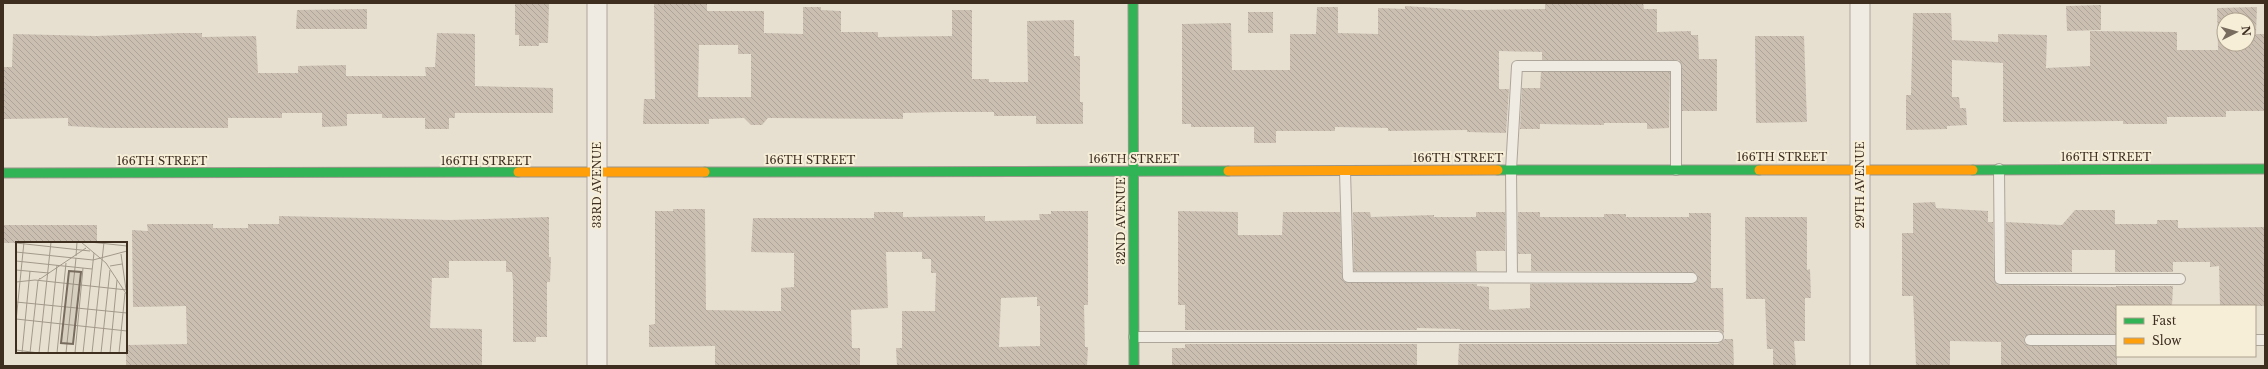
<svg xmlns="http://www.w3.org/2000/svg" width="2268" height="369" viewBox="0 0 2268 369" font-family="'Libre Baskerville',serif">
<style>
.building{fill:url(#building-back-hatch);fill-rule:evenodd}
.lines{fill:none;stroke-linecap:round;stroke-linejoin:round}
.lane-casing{stroke:#ada599;stroke-width:12}
.street-casing{stroke:#ada599;stroke-width:21}
.fast-casing{stroke:#9c958a;stroke-width:11}
.slow-casing{stroke:#9c958a;stroke-width:11}
.lane{stroke:#efebe3;stroke-width:10}
.street{stroke:#efebe3;stroke-width:19}
.fast{stroke:#30b455;stroke-width:9}
.slow{stroke:#ff9f0a;stroke-width:9}
.labels{text-anchor:middle;dominant-baseline:central;stroke-width:4;stroke-linejoin:round;paint-order:stroke}
.street-label{font-size:11px;fill:#3d2e20;stroke:#f7eed8}
.inset-road{fill:none;stroke:#a3998a;stroke-width:1}
.view{fill:#786c5e;fill-opacity:0.15;stroke:#786c5e;stroke-width:2}
.inset-edge{fill:none;stroke:#3d2e20;stroke-width:2}
</style>
<defs>
<pattern id="building-back-hatch" width="6" height="6" patternUnits="userSpaceOnUse"><rect width="6" height="6" fill="#cbbfb2"/><path d="M-1 5l2 2M0 0l6 6M5-1l2 2" fill="none" stroke="#afa499"/></pattern>
</defs>
<rect width="100%" height="100%" fill="#e7e0d1"/>
<g class="building">
<polygon points="515,3 549,3 548,43 539,43 539,46 519,46 519,35 515,35"/>
<path d="M654,3H707V11H764V33L803,34V7H821V10L841,11V32H878V37L952,36V10H972V79H989V82H1028L1027,21L1074,20V56H1080V102H1083V124H1036V116H994V112H945L903,113V119L768,118L762,125H751L744,118L709,119V124H643L644,99H655ZM699,45H738V54H751V97H698Z"/>
<polygon points="1545,3 1643,3 1644,9 1657,9 1657,32 1691,31 1691,35 1698,35 1699,59 1717,59 1717,111 1682,111 1682,66 1679,60 1542,60 1542,52 1499,51 1499,89 1509,89 1506,133 1467,132 1467,130 1388,131 1388,128 1335,127 1335,131 1276,131 1276,143 1254,143 1254,127 1191,127 1191,124 1182,124 1182,24 1231,23 1232,70 1290,70 1290,34 1316,34 1317,7 1338,7 1338,33 1378,34 1378,8 1405,9 1405,6 1466,10 1545,9"/>
<polygon points="2101,5 2101,30 2067,31 2066,6"/>
<path d="M2257,7L2256,34H2265V111H2226V117H2167V124H2123V121L2003,122V63L1952,60V97H1959L1960,108H1966L1967,125L1947,126V129L1906,130V95H1911L1913,13H1951L1952,40L1998,42V34L2047,35L2046,68L2090,66V31L2177,32V50H2218L2217,8ZM2224,20H2248V44H2224Z"/>
<polygon points="367,9 367,29 296,29 297,10"/>
<rect x="1248" y="12" width="25" height="21"/>
<polygon points="180,33 202,33 202,37 256,36 258,73 298,73 298,66 346,65 346,76 426,76 425,67 435,67 437,33 475,34 475,86 553,88 553,113 455,113 455,118 449,118 449,129 425,129 425,118 382,118 382,114 347,114 347,126 322,127 322,113 282,113 282,118 228,118 228,128 107,128 68,126 68,118 3,119 3,67 12,67 13,34 96,36"/>
<polygon points="1755,36 1804,36 1807,122 1756,123"/>
<polygon points="1541,72 1670,72 1669,128 1647,129 1647,123 1604,123 1604,125 1540,124 1540,129 1520,129 1522,88 1540,88"/>
<polygon points="1935,202 1936,208 1988,211 1988,222 1993,222 1994,279 1997,285 2116,287 2116,286 2173,286 2172,306 2117,306 2117,334 2030,334 2024,337 2025,344 2030,346 2117,346 2117,366 2001,366 2001,342 1950,341 1950,366 1916,366 1913,296 1902,296 1902,233 1913,233 1913,203"/>
<path d="M673,209H705L706,310L771,311H781V288L794,287V253L751,252L753,218H874V212H903V217L985,216V221L1040,220L1039,214H1051V211H1088V305H1084L1085,347H1088L1087,366H897L896,348H902V311H935L936,273H931V259H922V252H886L888,308L851,310L852,348H860V366H715V346L649,347V325L655,324V211H673ZM1037,297V306H1040V346L999,347L1001,298Z"/>
<polygon points="2075,210 2115,210 2115,224 2157,224 2157,220 2178,220 2178,228 2265,227 2265,306 2220,306 2219,266 2210,267 2210,262 2173,262 2173,272 2115,272 2115,250 2072,250 2072,272 2006,272 2006,222 2062,225"/>
<polygon points="1178,211 1238,212 1238,235 1282,235 1283,212 1340,212 1342,277 1344,282 1477,284 1477,286 1489,287 1489,309 1492,310 1530,308 1530,284 1692,284 1696,283 1698,278 1697,274 1692,272 1531,271 1531,254 1518,254 1518,212 1540,212 1540,217 1604,217 1604,214 1626,214 1626,217 1689,217 1689,213 1711,213 1711,288 1723,288 1724,334 1718,330 1460,330 1460,329 1417,328 1417,330 1185,330 1185,305 1178,305"/>
<polygon points="1353,212 1370,212 1371,217 1434,215 1434,217 1476,217 1476,212 1505,212 1505,251 1476,251 1477,271 1354,271"/>
<polygon points="279,216 450,220 549,217 549,257 551,257 550,282 547,282 547,337 536,337 536,342 513,342 513,281 512,272 506,272 506,261 449,261 449,278 432,278 430,328 482,329 482,366 126,366 126,345 187,344 186,306 133,307 132,230 148,231 147,224 213,224 213,228 248,228 248,224 279,224"/>
<polygon points="1745,217 1807,217 1807,270 1810,269 1811,298 1805,298 1805,341 1794,341 1796,366 1773,366 1773,349 1767,349 1765,299 1746,299"/>
<rect x="3" y="225" width="94" height="18"/>
<polygon points="1724,339 1733,339 1734,366 1458,366 1459,344 1718,344"/>
<polygon points="1185,344 1417,344 1417,366 1172,366 1172,348 1185,348"/>
</g>
<g class="lines">
<g class="lane-casing">
<g id="lane">
<polyline points="1999,169 2000,279 2180,279"/>
<polyline points="1345,171 1348,277 1692,278"/>
<polyline points="1512,277 1511,170 1517,66 1676,66 1676,170"/>
<polyline points="1134,337 1718,337"/>
<polyline points="2030,340 2117,340"/>
<polyline points="2255,340 2265,340"/>
</g>
</g>
<g class="street-casing">
<g id="street">
<polyline points="597,3 597,366"/>
<polyline points="1860,3 1860,366"/>
</g>
</g>
<g class="fast-casing">
<g id="fast">
<polyline points="1133,3 1134,366"/>
<polyline points="1498,170 1759,170"/>
<polyline points="1973,170 2265,169"/>
<polyline points="705,172 1228,171"/>
<polyline points="3,173 518,172"/>
</g>
</g>
<g class="slow-casing">
<g id="slow">
<polyline points="1759,170 1973,170"/>
<polyline points="1228,171 1498,170"/>
<polyline points="518,172 705,172"/>
</g>
</g>
<use href="#lane" class="lane"/>
<use href="#street" class="street"/>
<use href="#fast" class="fast"/>
<use href="#slow" class="slow"/>
</g>
<g class="labels">
<g class="street-label">
<text x="1782" y="157">166TH STREET</text>
<text x="2106" y="157">166TH STREET</text>
<text x="1458" y="158">166TH STREET</text>
<text x="1134" y="159">166TH STREET</text>
<text x="810" y="160">166TH STREET</text>
<text x="162" y="161">166TH STREET</text>
<text x="486" y="161">166TH STREET</text>
<text transform="translate(597 185) rotate(-90)">33RD AVENUE</text>
<text transform="translate(1860 185) rotate(-90)">29TH AVENUE</text>
<text transform="translate(1121 221) rotate(-90)">32ND AVENUE</text>
</g>
</g>
<g transform="translate(16 242)">
<rect width="111" height="111" fill="#e7e0d1"/>
<path class="inset-road" d="M65,0L90,21L111,53M74,0L111,4M0,1L74,9M0,10L77,18L111,9M105,12L110,48M60,14L61,0M0,19L76,27M94,24L106,22M0,28L33,31M24,37L70,6M0,40L19,38L111,48M0,60L111,71M0,77L111,89M0,79L8,0M0,108L23,111M6,111L14,29M14,111L22,39L24,36M23,111L35,0M32,111L41,23M41,111L50,21M50,111L60,16M59,111L67,26M67,111L78,11M76,111L88,0M85,111L94,28M94,111L101,38M103,111L109,51"/>
<path class="view" d="M53,29L65,30L57,102L45,101Z"/>
<rect width="111" height="111" class="inset-edge"/>
</g>
<rect width="2268" height="369" fill="none" stroke="#3d2e20" stroke-width="8"/>
<rect x="2116" y="305" width="140" height="52" fill="#f7eed8" stroke="#ada18e"/>
<rect x="2124" y="318" width="20" height="6" fill="#30b455" stroke="#ada18e"/>
<text x="2152" y="325" font-size="12" fill="#3d2e20">Fast</text>
<rect x="2124" y="338" width="20" height="6" fill="#ff9f0a" stroke="#ada18e"/>
<text x="2152" y="345" font-size="12" fill="#3d2e20">Slow</text>
<g transform="translate(2236 32) rotate(84)"><circle r="19" fill="#f7eed8" stroke="#ada18e"/>
<path d="M0-3L7 15L0 10L-7 15Z" fill="#786c5e"/>
<text y="-6" font-size="11" font-weight="bold" text-anchor="middle" fill="#3d2e20">N</text>
</g>
</svg>
